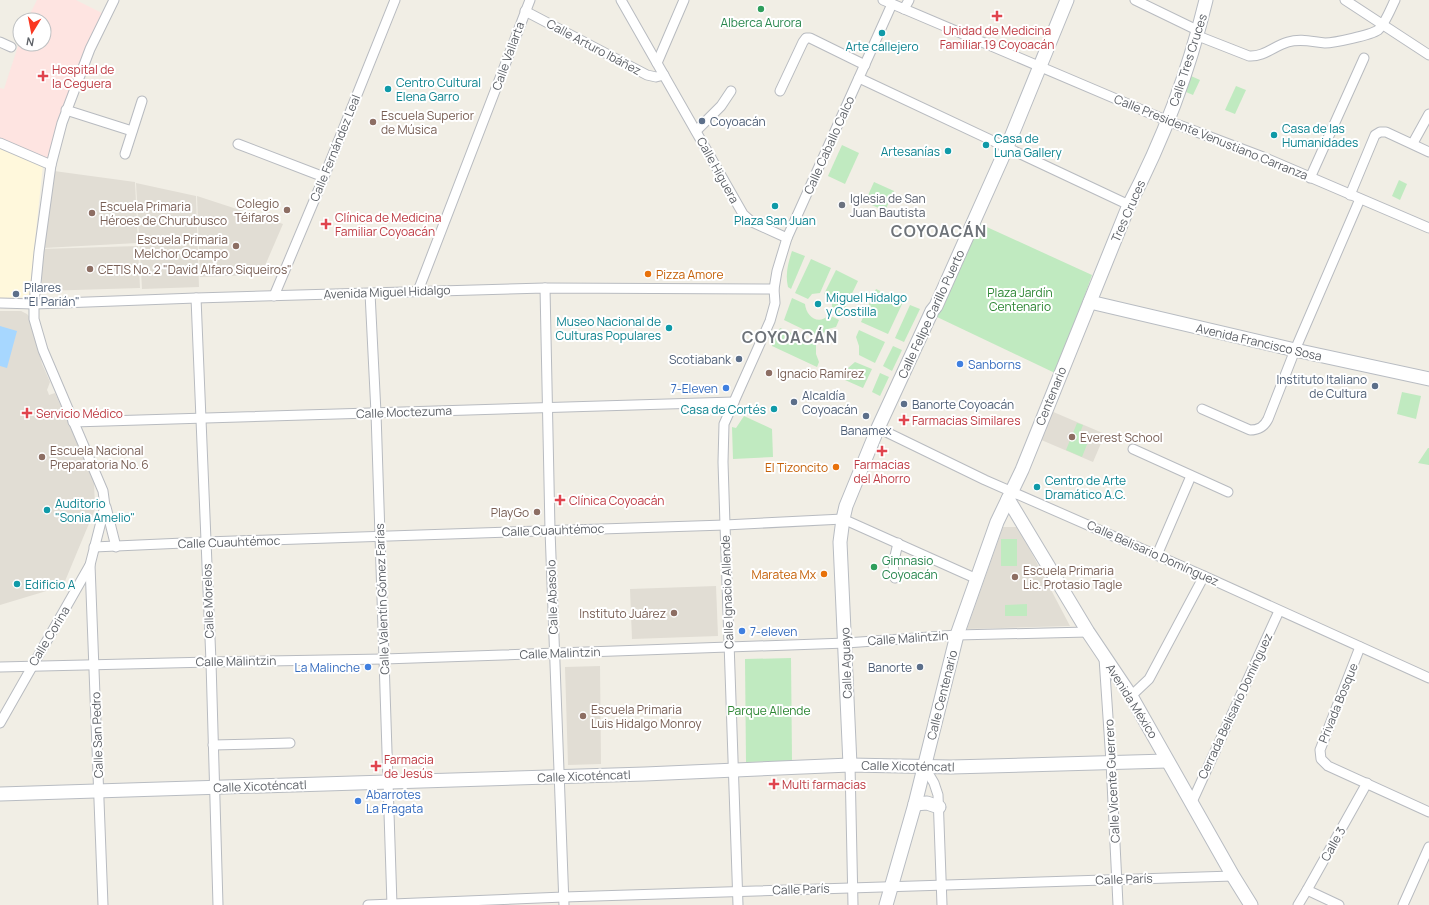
<svg xmlns="http://www.w3.org/2000/svg" width="1429" height="905" viewBox="0 0 1429 905" font-family="Manrope,sans-serif">
<style>
.commercial{fill:#fff8dc}
.education{fill:#e1ddd4}
.medical{fill:#fee4e1}
.green{fill:#c0eac0}
.water{fill:#a7d7ff}
.lines{fill:none;stroke-linecap:round;stroke-linejoin:round}
.street-casing{stroke:#b8bbc0;stroke-width:11}
.secondary-casing{stroke:#b8bcc2;stroke-width:15}
.street{stroke:#fff;stroke-width:9}
.secondary{stroke:#fff;stroke-width:13}
.leisure-dot{fill:#2e9e5b;stroke:#fff;stroke-width:1.5}
.health-dot{fill:#e0444e;stroke:#fff;stroke-width:1.5}
.culture-dot{fill:#0f9aa8;stroke:#fff;stroke-width:1.5}
.service-dot{fill:#5c6f8a;stroke:#fff;stroke-width:1.5}
.education-dot{fill:#8d6e63;stroke:#fff;stroke-width:1.5}
.worship-dot{fill:#6b7280;stroke:#fff;stroke-width:1.5}
.food-dot{fill:#e8710a;stroke:#fff;stroke-width:1.5}
.shop-dot{fill:#3f7fe0;stroke:#fff;stroke-width:1.5}
.labels{text-anchor:middle;dominant-baseline:central;stroke-width:4;stroke-linejoin:round;paint-order:stroke}
.leisure-label{font-size:12px;fill:#27864d;stroke:#fff}
.health-label{font-size:12px;fill:#be3a42;stroke:#fff;text-anchor:start}
.culture-label{font-size:12px;fill:#0d838f;stroke:#fff;text-anchor:start}
.street-label{font-size:12px;fill:#5d6167;stroke:#fff}
.education-label{font-size:12px;fill:#785e54;stroke:#fff;text-anchor:start}
.service-label{font-size:12px;fill:#4e5e75;stroke:#fff;text-anchor:start}
.worship-label{font-size:12px;fill:#5b616d;stroke:#fff;text-anchor:start}
.food-label{font-size:12px;fill:#c56008;stroke:#fff;text-anchor:end}
.park-label{font-size:12px;fill:#2d8633;stroke:#fff}
.shop-label{font-size:12px;fill:#366cbe;stroke:#fff;text-anchor:start}
.district-label{font-size:16px;font-weight:bold;letter-spacing:1px;fill:#6e7379;stroke:#fff}
</style>
<rect width="100%" height="100%" fill="#f1eee5"/>
<polygon class="commercial" points="0,149 43,165 29,297 0,298"/>
<g class="education">
<polygon points="54,171 135,182 138,243 43,248"/>
<polygon points="136,183 196,196 199,287 142,289"/>
<polygon points="197,196 283,224 264,268 254,275 200,277"/>
<polygon points="138,246 140,288 42,291 41,249"/>
<polygon points="0,311 21,311 27,314 31,319 42,364 50,382 47,390 48,392 49,395 55,393 94,481 95,509 63,586 0,605"/>
<polygon points="1051,411 1105,434 1093,462 1039,439"/>
<polygon points="1003,527 1018,527 1070,626 967,629"/>
<polygon points="716,586 718,636 632,639 630,589"/>
<polygon points="600,666 601,764 568,765 565,667"/>
</g>
<polygon class="medical" points="37,0 76,0 106,15 51,163 0,141 0,88 4,89 20,40 20,44 44,44 44,20 27,20"/>
<g class="green">
<polygon points="1191,76 1200,80 1193,95 1186,92"/>
<polygon points="1236,86 1246,90 1235,114 1225,110"/>
<polygon points="842,145 859,153 845,184 828,176"/>
<polygon points="1399,180 1407,184 1400,200 1392,196"/>
<polygon points="874,182 894,191 885,211 865,202"/>
<polygon points="978,223 1092,275 1057,374 937,317"/>
<path d="M792,251L805,256L791,289L788,287C785,275 788,263 792,251Z"/>
<polygon points="811,259 831,268 820,293 812,294 808,299 795,293"/>
<path d="M836,270L858,281L842,314L832,309C833,303 830,297 824,294Z"/>
<polygon points="876,289 903,302 888,334 861,322"/>
<path d="M792,298L805,304C806,316 818,326 829,315L839,320L836,327L828,329L819,337L784,320Z"/>
<polygon points="910,305 920,309 904,342 895,338"/>
<polygon points="780,328 816,344 816,354 819,362 817,367 772,346"/>
<polygon points="859,330 885,342 875,363 859,355 859,346 856,337"/>
<polygon points="893,346 902,350 892,371 883,366"/>
<polygon points="855,362 872,369 863,388 836,376 838,371 848,368"/>
<polygon points="880,373 889,377 880,396 872,392"/>
<polygon points="1402,392 1421,396 1416,419 1397,414"/>
<polygon points="744,416 772,429 773,457 733,459 732,427 736,428"/>
<polygon points="1077,423 1083,425 1080,433 1090,437 1082,457 1066,450"/>
<polygon points="1428,448 1429,448 1429,465 1418,463"/>
<rect x="1001" y="539" width="16" height="27"/>
<polygon points="1027,604 1027,616 1005,616 1005,605"/>
<polygon points="791,658 792,761 746,762 745,659"/>
</g>
<polygon class="water" points="0,326 17,331 7,368 0,366"/>
<g class="lines">
<g class="street-casing">
<g id="street">
<polyline points="621,0 743,214 752,222 787,238"/>
<polyline points="883,0 1168,121 1263,157 1429,228"/>
<polyline points="1135,0 1199,31"/>
<polyline points="1345,0 1429,55"/>
<polyline points="904,9 909,0"/>
<polyline points="525,11 647,75 656,77 664,75"/>
<path d="M1198,36L1249,56C1264,57 1274,46 1288,42C1301,38 1313,42 1325,43C1334,43 1371,35 1378,30C1385,24 1391,8 1395,0"/>
<polyline points="0,42 11,47"/>
<polyline points="657,63 684,0"/>
<polyline points="859,78 1129,205"/>
<polyline points="780,91 803,42 806,38 810,38 865,65"/>
<polyline points="66,110 132,131"/>
<polyline points="696,131 721,106 731,91"/>
<polyline points="0,143 51,165"/>
<polyline points="1413,143 1429,114"/>
<polyline points="238,144 324,177"/>
<polyline points="125,154 142,101"/>
<polyline points="1310,178 1364,58"/>
<polyline points="1350,195 1375,135 1380,132 1386,132 1429,152"/>
<polyline points="545,288 550,530 564,905"/>
<polyline points="418,291 530,0"/>
<polyline points="370,293 376,413 392,905"/>
<polyline points="274,296 324,177 395,0"/>
<polyline points="196,298 211,662 218,905"/>
<polyline points="0,303 34,304 196,298 545,288 774,289"/>
<path d="M1202,409L1250,430C1259,430 1264,427 1268,419L1295,350L1360,199"/>
<polyline points="73,422 734,402"/>
<polyline points="878,428 985,480 1204,576 1429,678"/>
<polyline points="1133,449 1228,492"/>
<polyline points="106,507 116,547"/>
<polyline points="94,547 206,542 725,525 843,519 977,579"/>
<polyline points="1157,555 1191,476"/>
<polyline points="90,565 103,905"/>
<polyline points="895,578 893,565 898,543"/>
<polyline points="1360,647 1320,750 1321,759 1328,766 1429,812"/>
<polyline points="1104,658 1111,762 1118,905"/>
<polyline points="0,667 211,662 384,659 846,643 957,635 1088,632"/>
<polyline points="1131,696 1149,679 1204,576"/>
<polyline points="0,723 90,565 105,506 103,491 43,350 34,319 34,304 39,252 51,165 62,123 90,49 114,0"/>
<polyline points="213,745 290,743"/>
<polyline points="850,765 853,905"/>
<polyline points="924,766 934,783 938,795 942,905"/>
<polyline points="1192,802 1279,611"/>
<polyline points="1307,890 1339,905"/>
<polyline points="368,905 564,897 1233,876"/>
<polyline points="738,905 725,525 723,462 724,424 770,321 775,303 774,289 777,271 787,238 892,4"/>
<polyline points="1298,905 1307,890 1367,783"/>
<polyline points="1403,905 1429,847"/>
</g>
</g>
<g class="secondary-casing">
<g id="secondary">
<polyline points="1090,302 1295,350 1429,379"/>
<polyline points="1008,499 1088,632 1131,696 1233,876 1251,905"/>
<polyline points="850,765 840,542 843,519 846,506 878,428 932,311 936,306 1007,147 1067,0"/>
<polyline points="0,794 645,774 850,765 951,767 1167,761"/>
<polyline points="915,804 927,803 939,807"/>
<path d="M886,905L915,804L957,635L997,522L1022,470L1129,205C1163,140 1189,71 1206,0"/>
</g>
</g>
<use href="#street" class="street"/>
<use href="#secondary" class="secondary"/>
</g>
<g class="leisure-dot">
<circle cx="761" cy="9" r="4"/>
<circle cx="874" cy="567" r="4"/>
</g>
<g class="health-dot">
<path d="M995 10h4v4h4v4h-4v4h-4v-4h-4v-4h4z"/>
<path d="M41 70h4v4h4v4h-4v4h-4v-4h-4v-4h4z"/>
<path d="M324 218h4v4h4v4h-4v4h-4v-4h-4v-4h4z"/>
<path d="M25 407h4v4h4v4h-4v4h-4v-4h-4v-4h4z"/>
<path d="M902 414h4v4h4v4h-4v4h-4v-4h-4v-4h4z"/>
<path d="M880 445h4v4h4v4h-4v4h-4v-4h-4v-4h4z"/>
<path d="M558 494h4v4h4v4h-4v4h-4v-4h-4v-4h4z"/>
<path d="M374 760h4v4h4v4h-4v4h-4v-4h-4v-4h4z"/>
<path d="M772 778h4v4h4v4h-4v4h-4v-4h-4v-4h4z"/>
</g>
<g class="culture-dot">
<circle cx="882" cy="33" r="4"/>
<circle cx="388" cy="89" r="4"/>
<circle cx="1274" cy="135" r="4"/>
<circle cx="986" cy="145" r="4"/>
<circle cx="948" cy="151" r="4"/>
<circle cx="775" cy="206" r="4"/>
<circle cx="818" cy="304" r="4"/>
<circle cx="669" cy="328" r="4"/>
<circle cx="774" cy="409" r="4"/>
<circle cx="1037" cy="487" r="4"/>
<circle cx="47" cy="510" r="4"/>
<circle cx="17" cy="584" r="4"/>
</g>
<g class="service-dot">
<circle cx="702" cy="121" r="4"/>
<circle cx="16" cy="294" r="4"/>
<circle cx="739" cy="359" r="4"/>
<circle cx="1375" cy="386" r="4"/>
<circle cx="794" cy="402" r="4"/>
<circle cx="904" cy="404" r="4"/>
<circle cx="866" cy="416" r="4"/>
<circle cx="920" cy="667" r="4"/>
</g>
<g class="education-dot">
<circle cx="373" cy="122" r="4"/>
<circle cx="287" cy="210" r="4"/>
<circle cx="92" cy="213" r="4"/>
<circle cx="236" cy="246" r="4"/>
<circle cx="90" cy="269" r="4"/>
<circle cx="769" cy="373" r="4"/>
<circle cx="1072" cy="437" r="4"/>
<circle cx="42" cy="457" r="4"/>
<circle cx="537" cy="512" r="4"/>
<circle cx="1015" cy="577" r="4"/>
<circle cx="674" cy="613" r="4"/>
<circle cx="583" cy="716" r="4"/>
</g>
<circle class="worship-dot" cx="842" cy="205" r="4"/>
<g class="food-dot">
<circle cx="648" cy="274" r="4"/>
<circle cx="836" cy="467" r="4"/>
<circle cx="824" cy="574" r="4"/>
</g>
<g class="shop-dot">
<circle cx="960" cy="364" r="4"/>
<circle cx="726" cy="388" r="4"/>
<circle cx="742" cy="631" r="4"/>
<circle cx="368" cy="667" r="4"/>
<circle cx="358" cy="801" r="4"/>
</g>
<g class="labels">
<g class="leisure-label">
<text x="761" y="22">Alberca Aurora</text>
<text x="882" y="560" text-anchor="start">Gimnasio<tspan x="882" dy="14">Coyoacán</tspan></text>
</g>
<g class="health-label">
<text x="997" y="30" text-anchor="middle">Unidad de Medicina<tspan x="997" dy="14">Familiar 19 Coyoacán</tspan></text>
<text x="52" y="69">Hospital de<tspan x="52" dy="14">la Ceguera</tspan></text>
<text x="335" y="217">Clínica de Medicina<tspan x="335" dy="14">Familiar Coyoacán</tspan></text>
<text x="36" y="413">Servicio Médico</text>
<text x="912" y="420">Farmacias Similares</text>
<text x="882" y="464" text-anchor="middle">Farmacias<tspan x="882" dy="14">del Ahorro</tspan></text>
<text x="569" y="500">Clínica Coyoacán</text>
<text x="384" y="759">Farmacia<tspan x="384" dy="14">de Jesús</tspan></text>
<text x="782" y="784">Multi farmacias</text>
</g>
<g class="culture-label">
<text x="882" y="46" text-anchor="middle">Arte callejero</text>
<text x="396" y="82">Centro Cultural<tspan x="396" dy="14">Elena Garro</tspan></text>
<text x="1282" y="128">Casa de las<tspan x="1282" dy="14">Humanidades</tspan></text>
<text x="994" y="138">Casa de<tspan x="994" dy="14">Luna Gallery</tspan></text>
<text x="940" y="151" text-anchor="end">Artesanías</text>
<text x="775" y="220" text-anchor="middle">Plaza San Juan</text>
<text x="826" y="297">Miguel Hidalgo<tspan x="826" dy="14">y Costilla</tspan></text>
<text x="661" y="321" text-anchor="end">Museo Nacional de<tspan x="661" dy="14">Culturas Populares</tspan></text>
<text x="766" y="409" text-anchor="end">Casa de Cortés</text>
<text x="1045" y="480">Centro de Arte<tspan x="1045" dy="14">Dramático A.C.</tspan></text>
<text x="55" y="503">Auditorio<tspan x="55" dy="14">"Sonia Amelio"</tspan></text>
<text x="25" y="584">Edificio A</text>
</g>
<g class="street-label">
<text transform="translate(594 47) rotate(28)">Calle Arturo Ibáñez</text>
<text transform="translate(508 56) rotate(-70)">Calle Vallarta</text>
<text transform="translate(1188 60) rotate(-72)">Calle Tres Cruces</text>
<text transform="translate(1211 137) rotate(22)">Calle Presidente Venustiano Carranza</text>
<text transform="translate(829 145) rotate(-66)">Calle Caballo Calco</text>
<text transform="translate(335 148) rotate(-68)">Calle Fernández Leal</text>
<text transform="translate(718 170) rotate(61)">Calle Higuera</text>
<text transform="translate(1128 211) rotate(-66)">Tres Cruces</text>
<text transform="translate(387 292) rotate(-2)">Avenida Miguel Hidalgo</text>
<text transform="translate(931 314) rotate(-65)">Calle Felipe Carillo Puerto</text>
<text transform="translate(1259 342) rotate(13)">Avenida Francisco Sosa</text>
<text transform="translate(1051 396) rotate(-68)">Centenario</text>
<text transform="translate(404 412) rotate(-2)">Calle Moctezuma</text>
<text transform="translate(553 530) rotate(-2)">Calle Cuauhtémoc</text>
<text transform="translate(229 542) rotate(-2)">Calle Cuauhtémoc</text>
<text transform="translate(1153 553) rotate(24)">Calle Belisario Domínguez</text>
<text transform="translate(727 592) rotate(-92)">Calle Ignacio Allende</text>
<text transform="translate(552 597) rotate(-92)">Calle Abasolo</text>
<text transform="translate(382 599) rotate(-92)">Calle Valentín Gómez Farías</text>
<text transform="translate(208 601) rotate(-92)">Calle Morelos</text>
<text transform="translate(49 636) rotate(-59)">Calle Corina</text>
<text transform="translate(908 638) rotate(-4)">Calle Malintzin</text>
<text transform="translate(560 653) rotate(-2)">Calle Malintzin</text>
<text transform="translate(236 661) rotate(-1)">Calle Malintzin</text>
<text transform="translate(846 663) rotate(-92)">Calle Aguayo</text>
<text transform="translate(942 695) rotate(-76)">Calle Centenario</text>
<text transform="translate(1132 701) rotate(58)">Avenida México</text>
<text transform="translate(1338 703) rotate(-68)">Privada Bosque</text>
<text transform="translate(1235 706) rotate(-65)">Cerrada Belisario Domínguez</text>
<text transform="translate(97 735) rotate(-92)">Calle San Pedro</text>
<text transform="translate(908 766) rotate(1)">Calle Xicoténcatl</text>
<text transform="translate(584 776) rotate(-2)">Calle Xicoténcatl</text>
<text transform="translate(1112 781) rotate(-93)">Calle Vicente Guerrero</text>
<text transform="translate(260 786) rotate(-2)">Calle Xicoténcatl</text>
<text transform="translate(1333 844) rotate(-61)">Calle 3</text>
<text transform="translate(1124 879) rotate(-2)">Calle París</text>
<text transform="translate(801 889) rotate(-2)">Calle París</text>
</g>
<g class="education-label">
<text x="381" y="115">Escuela Superior<tspan x="381" dy="14">de Música</tspan></text>
<text x="279" y="203" text-anchor="end">Colegio<tspan x="279" dy="14">Téifaros</tspan></text>
<text x="100" y="206">Escuela Primaria<tspan x="100" dy="14">Héroes de Churubusco</tspan></text>
<text x="228" y="239" text-anchor="end">Escuela Primaria<tspan x="228" dy="14">Melchor Ocampo</tspan></text>
<text x="98" y="269">CETIS No. 2 "David Alfaro Siqueiros"</text>
<text x="777" y="373">Ignacio Ramírez</text>
<text x="1080" y="437">Everest School</text>
<text x="50" y="450">Escuela Nacional<tspan x="50" dy="14">Preparatoria No. 6</tspan></text>
<text x="529" y="512" text-anchor="end">PlayGo</text>
<text x="1023" y="570">Escuela Primaria<tspan x="1023" dy="14">Lic. Protasio Tagle</tspan></text>
<text x="666" y="613" text-anchor="end">Instituto Juárez</text>
<text x="591" y="709">Escuela Primaria<tspan x="591" dy="14">Luis Hidalgo Monroy</tspan></text>
</g>
<g class="service-label">
<text x="710" y="121">Coyoacán</text>
<text x="24" y="287">Pilares<tspan x="24" dy="14">"El Parián"</tspan></text>
<text x="731" y="359" text-anchor="end">Scotiabank</text>
<text x="1367" y="379" text-anchor="end">Instituto Italiano<tspan x="1367" dy="14">de Cultura</tspan></text>
<text x="802" y="395">Alcaldía<tspan x="802" dy="14">Coyoacán</tspan></text>
<text x="912" y="404">Banorte Coyoacán</text>
<text x="866" y="430" text-anchor="middle">Banamex</text>
<text x="912" y="667" text-anchor="end">Banorte</text>
</g>
<g class="worship-label">
<text x="850" y="198">Iglesia de San<tspan x="850" dy="14">Juan Bautista</tspan></text>
</g>
<g class="food-label">
<text x="656" y="274" text-anchor="start">Pizza Amore</text>
<text x="828" y="467">El Tizoncito</text>
<text x="816" y="574">Maratea Mx</text>
</g>
<g class="park-label">
<text x="1020" y="292">Plaza Jardín<tspan x="1020" dy="14">Centenario</tspan></text>
<text x="769" y="710">Parque Allende</text>
</g>
<g class="shop-label">
<text x="968" y="364">Sanborns</text>
<text x="718" y="388" text-anchor="end">7-Eleven</text>
<text x="750" y="631">7-eleven</text>
<text x="360" y="667" text-anchor="end">La Malinche</text>
<text x="366" y="794">Abarrotes<tspan x="366" dy="14">La Fragata</tspan></text>
</g>
<g class="district-label">
<text x="939" y="231">COYOACÁN</text>
<text x="790" y="337">COYOACÁN</text>
</g>
</g>
<g transform="translate(32 32) rotate(190)"><circle r="19" fill="#ffffff" stroke="#bec0c2"/>
<path d="M0-3L7 15L0 10L-7 15Z" fill="#fa3822"/>
<text y="-6" font-size="11" font-weight="bold" text-anchor="middle" fill="#5d6167">N</text>
</g>
</svg>
